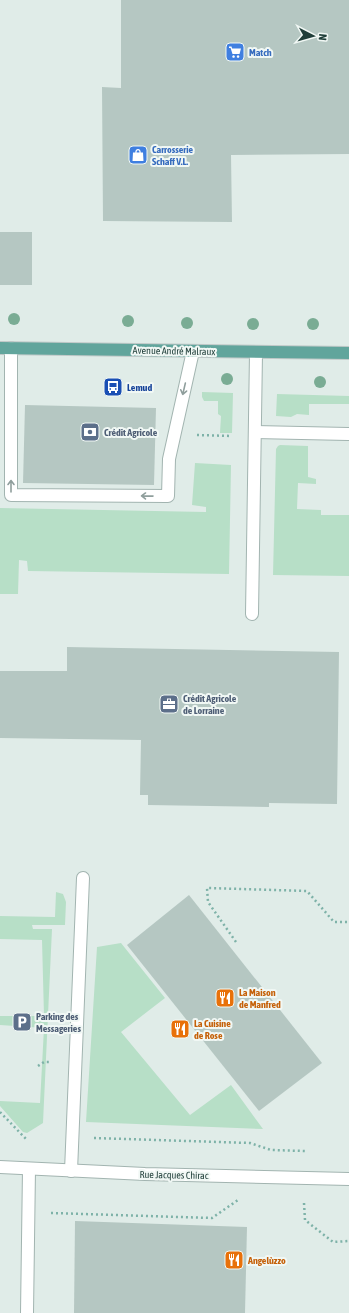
<svg xmlns="http://www.w3.org/2000/svg" width="349" height="1313" viewBox="0 0 349 1313" font-family="'Asap Condensed',sans-serif">
<style>
.green{fill:#b7dfc7}
.building{fill:#b5c7c2}
.lines{fill:none;stroke-linecap:round;stroke-linejoin:round}
.minor-casing{stroke:#a2b4b0;stroke-width:14}
.major-casing{stroke:#c0c9c8;stroke-width:14}
.path{stroke:#7eb2a8;stroke-width:2.5;stroke-dasharray:2 3;stroke-linecap:butt}
.minor{stroke:#fff;stroke-width:12}
.major{stroke:#61a59c;stroke-width:12}
.tree{fill:#7aac94}
.oneway{stroke:#8f9e9c}
.labels{text-anchor:middle;dominant-baseline:central;stroke-width:4;stroke-linejoin:round;paint-order:stroke}
.shop-label{font-size:10px;font-weight:bold;fill:#366cbe;stroke:#f1f8f5;text-anchor:start}
.street-label{font-size:10px;fill:#1f3e39;stroke:#f1f8f5}
.transit-label{font-size:10px;font-weight:bold;fill:#164399;stroke:#f1f8f5;text-anchor:start}
.service-label{font-size:10px;font-weight:bold;fill:#4e5e75;stroke:#f1f8f5;text-anchor:start}
.food-label{font-size:10px;font-weight:bold;fill:#c56008;stroke:#f1f8f5;text-anchor:start}
</style>
<rect width="100%" height="100%" fill="#e0ece8"/>
<g class="green">
<polygon points="202,392 233,393 232,433 220,433 221,416 218,414 218,401 204,401 202,397"/>
<polygon points="277,394 349,396 349,404 309,404 309,415 297,414 291,417 276,416"/>
<polygon points="280,445 308,446 308,477 316,479 316,484 298,483 297,509 321,510 321,515 349,515 349,576 273,575 276,449 278,446"/>
<polygon points="195,463 231,465 229,574 28,571 27,561 19,560 18,594 0,594 0,508 206,512 206,507 192,505"/>
<polygon points="56,892 63,894 66,902 65,925 32,925 33,929 52,929 43,1123 27,1133 23,1132 0,1106 0,1101 40,1103 44,1028 0,1025 0,1016 44,1016 42,940 0,939 0,916 55,917"/>
<polygon points="121,943 165,998 121,1032 190,1115 231,1085 263,1129 86,1122 97,947"/>
</g>
<g class="building">
<polygon points="121,0 349,0 349,154 231,155 232,222 103,221 102,87 121,88"/>
<rect x="0" y="232" width="32" height="53"/>
<polygon points="25,405 156,408 154,485 23,483"/>
<polygon points="67,647 339,652 337,804 269,803 269,807 148,805 148,795 140,795 141,740 0,738 0,671 67,671"/>
<polygon points="189,895 322,1063 259,1111 127,945"/>
<polygon points="75,1221 247,1227 245,1313 74,1313"/>
</g>
<g class="lines">
<g class="minor-casing">
<g id="minor">
<polyline points="11,348 11,495 168,496 169,459 193,351"/>
<polyline points="255,432 348,434"/>
<polyline points="252,614 256,353"/>
<polyline points="0,1167 145,1174 349,1179"/>
<polyline points="71,1171 83,878"/>
<polyline points="27,1313 29,1169"/>
</g>
</g>
<g class="major-casing">
<polyline id="major" points="0,348 349,353"/>
</g>
<g class="path">
<polyline points="197,435 232,436"/>
<polyline points="236,942 208,902 207,888 307,891 334,922 349,922"/>
<polyline points="38,1066 44,1062 50,1062"/>
<polyline points="0,1112 27,1140"/>
<polyline points="94,1138 250,1143 271,1150 305,1151"/>
<polyline points="304,1203 305,1220 333,1242 349,1241"/>
<polyline points="51,1213 212,1218 238,1200"/>
</g>
<use href="#minor" class="minor"/>
<use href="#major" class="major"/>
</g>
<g class="tree">
<circle cx="14" cy="319" r="6"/>
<circle cx="128" cy="321" r="6"/>
<circle cx="187" cy="323" r="6"/>
<circle cx="253" cy="324" r="6"/>
<circle cx="313" cy="324" r="6"/>
<circle cx="227" cy="379" r="6"/>
<circle cx="320" cy="382" r="6"/>
</g>
<defs><path id="oneway-shaft" d="M-6 0H5M1.5-3L5.5 0L1.5 3" fill="none" stroke-width="1.6" stroke-linecap="round" stroke-linejoin="round"/></defs>
<g class="oneway">
<use href="#oneway-shaft" transform="translate(184 389) rotate(103)"/>
<use href="#oneway-shaft" transform="translate(11 486) rotate(-90)"/>
<use href="#oneway-shaft" transform="translate(147 496) rotate(-179)"/>
</g>
<defs>
<g id="supermarket-square" transform="scale(1)"><rect x="-9" y="-9" width="18" height="18" rx="4" fill="#3f7fe0" stroke="#f1f8f5"/><path d="M-6-5.5h2.5l.6 2H6L4.5 2H-2.5L-4.4-4H-6ZM-1.5 3.2a1.3 1.3 0 1 0 .1 0ZM3 3.2a1.3 1.3 0 1 0 .1 0Z" fill="#fff"/></g>
<g id="shop-square" transform="scale(1)"><rect x="-9" y="-9" width="18" height="18" rx="4" fill="#3f7fe0" stroke="#f1f8f5"/><path d="M-5-2.5h2.3a2.7 3.5 0 0 1 5.4 0H5L5.5 6h-11ZM-1.5-2.5h3a1.5 2.3 0 0 0-3 0Z" fill="#fff"/></g>
<g id="bus-square" transform="scale(1)"><rect x="-9" y="-9" width="18" height="18" rx="4" fill="#1a4fb4" stroke="#f1f8f5"/><path d="M-5-6H5V4H4V6H2V4H-2V6H-4V4H-5ZM-3.5-4V0h7V-4ZM-3.5 1.2v1.5H-2V1.2ZM2 1.2v1.5H3.5V1.2Z" fill="#fff"/></g>
<g id="bank-square" transform="scale(1)"><rect x="-9" y="-9" width="18" height="18" rx="4" fill="#5c6f8a" stroke="#f1f8f5"/><path d="M-6-4H6V4H-6ZM0-2.3a2.3 2.3 0 1 0 0 4.6a2.3 2.3 0 1 0 0-4.6Z" fill="#fff"/></g>
<g id="office-square" transform="scale(1)"><rect x="-9" y="-9" width="18" height="18" rx="4" fill="#5c6f8a" stroke="#f1f8f5"/><path d="M-6-3h4V-5.5h4V-3h4V5H-6ZM-1-4.5V-3h2v-1.5ZM-6 0V1H6V0Z" fill="#fff"/></g>
<g id="restaurant-square" transform="scale(1)"><rect x="-9" y="-9" width="18" height="18" rx="4" fill="#e8710a" stroke="#f1f8f5"/><path d="M-5-6h1v4h1v-4h1v4h1v-4h1v5L-1.5 .5V6h-2V.5L-5-1ZM5-6V6H3V1.5H1.5Q1.5-4 5-6Z" fill="#fff"/></g>
<g id="parking-square" transform="scale(1)"><rect x="-9" y="-9" width="18" height="18" rx="4" fill="#5c6f8a" stroke="#f1f8f5"/><path d="M-3.5-5.5H1a3.5 3.5 0 0 1 0 7H-1V5.5H-3.5ZM-1-3.4V-.6H.8a1.4 1.4 0 0 0 0-2.8Z" fill="#fff"/></g>
</defs>
<g fill-rule="evenodd">
<use href="#supermarket-square" x="235" y="52"/>
<use href="#shop-square" x="138" y="155"/>
<use href="#bus-square" x="113" y="387"/>
<use href="#bank-square" x="90" y="432"/>
<use href="#office-square" x="169" y="704"/>
<use href="#restaurant-square" x="225" y="998"/>
<use href="#parking-square" x="22" y="1022"/>
<use href="#restaurant-square" x="180" y="1029"/>
<use href="#restaurant-square" x="234" y="1260"/>
</g>
<g class="labels">
<g class="shop-label">
<text x="249" y="52">Match</text>
<text x="152" y="149">Carrosserie<tspan x="152" dy="12">Schaff V.L.</tspan></text>
</g>
<g class="street-label">
<text transform="translate(174 351) rotate(1)">Avenue André Malraux</text>
<text transform="translate(174 1175) rotate(1)">Rue Jacques Chirac</text>
</g>
<g class="transit-label">
<text x="127" y="387">Lemud</text>
</g>
<g class="service-label">
<text x="104" y="432">Crédit Agricole</text>
<text x="183" y="698">Crédit Agricole<tspan x="183" dy="12">de Lorraine</tspan></text>
<text x="36" y="1016">Parking des<tspan x="36" dy="12">Messageries</tspan></text>
</g>
<g class="food-label">
<text x="239" y="992">La Maison<tspan x="239" dy="12">de Manfred</tspan></text>
<text x="194" y="1023">La Cuisine<tspan x="194" dy="12">de Rose</tspan></text>
<text x="248" y="1260">Angelùzzo</text>
</g>
</g>
<g transform="translate(313 36) rotate(96)" stroke="#f1f8f5" stroke-width="3" paint-order="stroke">
<path d="M0-3L7 15L0 10L-7 15Z" fill="#1f3e39"/>
<text y="-6" font-size="11" font-weight="bold" text-anchor="middle" fill="#1f3e39">N</text>
</g>
</svg>
